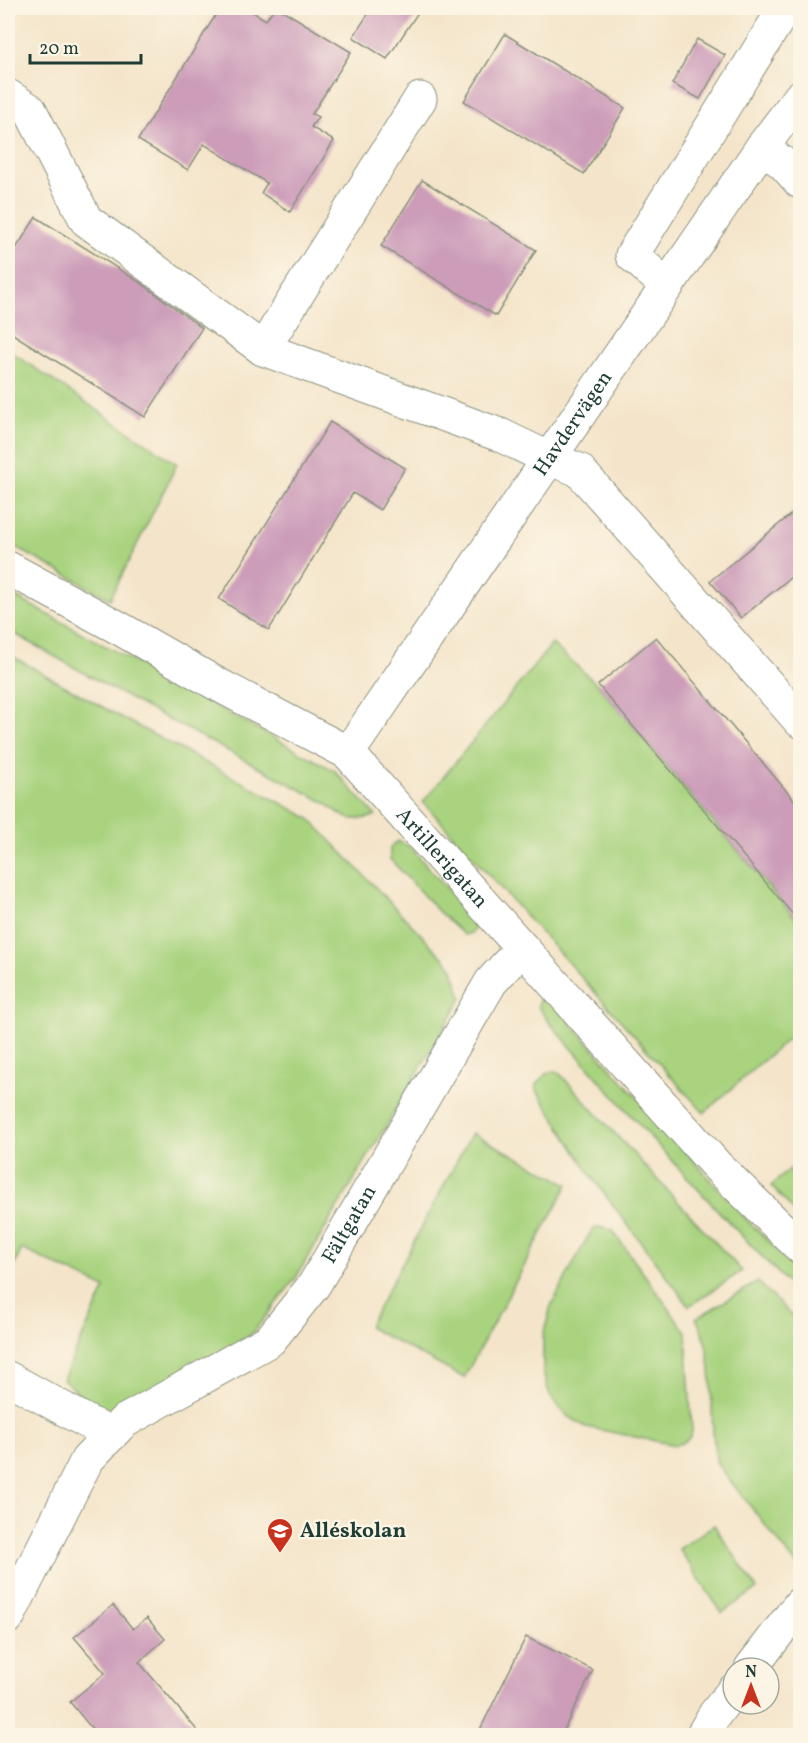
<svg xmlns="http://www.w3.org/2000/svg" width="808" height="1743" viewBox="0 0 808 1743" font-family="Vollkorn,serif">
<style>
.green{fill:#a9d37f;stroke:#64885a;stroke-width:1.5}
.building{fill:#cc9cb9}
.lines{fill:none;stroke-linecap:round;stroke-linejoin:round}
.minor-casing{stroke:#8a917f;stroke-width:35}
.minor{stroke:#fff;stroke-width:33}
.labels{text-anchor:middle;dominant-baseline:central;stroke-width:5;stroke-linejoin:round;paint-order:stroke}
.street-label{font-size:21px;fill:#1f3d34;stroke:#fcf5e5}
.poi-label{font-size:21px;font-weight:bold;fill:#1f3d34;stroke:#fcf5e5;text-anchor:start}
</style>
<rect width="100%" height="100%" fill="#fcf5e5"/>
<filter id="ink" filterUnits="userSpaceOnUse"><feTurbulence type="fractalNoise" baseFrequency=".0167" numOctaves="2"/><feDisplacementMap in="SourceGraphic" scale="12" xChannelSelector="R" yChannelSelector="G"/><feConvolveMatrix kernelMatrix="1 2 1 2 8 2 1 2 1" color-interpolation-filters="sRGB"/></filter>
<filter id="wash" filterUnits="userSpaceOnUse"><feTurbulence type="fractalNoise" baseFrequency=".008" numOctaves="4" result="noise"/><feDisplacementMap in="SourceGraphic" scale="24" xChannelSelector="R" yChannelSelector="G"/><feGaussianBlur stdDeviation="1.35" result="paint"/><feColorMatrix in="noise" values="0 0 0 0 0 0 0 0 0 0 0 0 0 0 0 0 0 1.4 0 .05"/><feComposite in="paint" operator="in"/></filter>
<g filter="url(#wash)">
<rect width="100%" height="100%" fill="#f4e5ca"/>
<g class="green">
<polygon points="8,350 177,464 110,599 8,543"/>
<path d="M8,593L335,771L376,816C348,823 345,818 324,802L132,700L8,630Z"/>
<polygon points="552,644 598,685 800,924 800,1028 704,1113 423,802"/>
<polygon points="8,654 124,719 309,818 452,967 462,998 295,1279 251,1335 104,1416 63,1379 105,1288 22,1249 8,1278"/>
<polygon points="398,841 409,846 475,920 475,928 471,933 464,935 438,911 390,859 390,847"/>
<path d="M544,998L551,1001L746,1219L800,1272V1295C712,1208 630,1115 548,1021L538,1007L539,1001Z"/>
<polygon points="554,1071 559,1073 742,1271 689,1306 594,1180 536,1089 537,1084 547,1073"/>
<polygon points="472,1133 568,1184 464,1378 368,1327"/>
<polygon points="790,1169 800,1179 800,1217 771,1186"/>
<path d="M599,1227L612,1230L686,1332L692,1432C689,1441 684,1443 675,1445L586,1427L566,1415L550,1396L543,1372V1336L551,1306L586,1240L592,1230Z"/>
<path d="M758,1282L800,1324V1569L717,1464C707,1418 719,1360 696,1318Z"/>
<polygon points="714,1525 757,1589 722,1613 679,1549"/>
</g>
<g id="blocks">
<g class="building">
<polygon points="220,8 246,8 266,20 274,8 279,8 351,52 312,114 318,117 311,127 334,141 290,212 261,193 267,183 204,144 188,170 138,140"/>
<polygon points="372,8 421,8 387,59 353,37"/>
<polygon points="505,34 625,108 584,174 464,101"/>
<polygon points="697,39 725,55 700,99 672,84"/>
<polygon points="422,180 536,250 496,316 381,246"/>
<polygon points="36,217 141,283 202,328 145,417 8,331 8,261"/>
<polygon points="330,422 405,468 380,510 353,493 269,630 219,599"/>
<polygon points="801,506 801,569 741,618 710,581"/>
<polygon points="656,637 801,808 801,924 598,685"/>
<polygon points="113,1605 133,1629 147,1618 165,1639 139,1662 202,1736 98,1736 70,1702 105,1673 74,1637"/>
<polygon points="526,1637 593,1670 561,1736 477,1736"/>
</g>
</g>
</g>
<g filter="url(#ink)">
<use href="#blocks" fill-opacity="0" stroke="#8a917f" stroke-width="1.5"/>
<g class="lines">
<g class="minor-casing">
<g id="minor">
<polyline points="8,96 30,110 86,220 263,349 500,435 550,459 579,470 800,721"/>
<polyline points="762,147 784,164 800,182"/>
<polyline points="667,286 632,255 785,8"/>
<polyline points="263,349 420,99"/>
<path id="s1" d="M8,568L119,628L215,683L348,753L716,1165L800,1247"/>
<path id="s2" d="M348,753L762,147L800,97"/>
<polyline points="8,1378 111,1435"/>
<path id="s3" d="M8,1617L87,1460L123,1422L270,1340L314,1285L491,982L522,948"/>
<polyline points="751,1668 800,1604"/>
<polyline points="702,1736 715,1714 733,1691"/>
</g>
</g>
<use href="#minor" class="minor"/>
</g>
</g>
<defs>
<g id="school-pin" transform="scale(1.35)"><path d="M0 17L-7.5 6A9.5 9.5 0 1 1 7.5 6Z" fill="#c8321e" stroke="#fcf5e5"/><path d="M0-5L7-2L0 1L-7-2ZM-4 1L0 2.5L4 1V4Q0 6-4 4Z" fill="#fff"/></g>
</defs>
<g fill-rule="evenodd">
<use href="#school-pin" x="280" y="1531"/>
</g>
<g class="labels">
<g class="street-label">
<text stroke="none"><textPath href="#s2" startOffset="399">Havdervägen</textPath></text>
<text stroke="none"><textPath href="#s1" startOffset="528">Artillerigatan</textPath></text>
<text stroke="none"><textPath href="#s3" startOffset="537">Fältgatan</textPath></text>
</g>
<g class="poi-label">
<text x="300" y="1531">Alléskolan</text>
</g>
</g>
<rect width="808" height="1743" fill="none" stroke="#fcf5e5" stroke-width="30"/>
<g transform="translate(751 1686)"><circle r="28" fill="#fcf5e5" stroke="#a4ab9e" stroke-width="1.5"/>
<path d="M0-4.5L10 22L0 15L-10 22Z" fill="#c8321e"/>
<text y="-9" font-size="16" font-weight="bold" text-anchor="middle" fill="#1f3d34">N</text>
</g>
<path d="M30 54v9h111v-9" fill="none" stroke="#1f3d34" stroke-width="3"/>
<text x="39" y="54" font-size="18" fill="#1f3d34" stroke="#fcf5e5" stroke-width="4.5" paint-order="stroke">20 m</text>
</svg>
